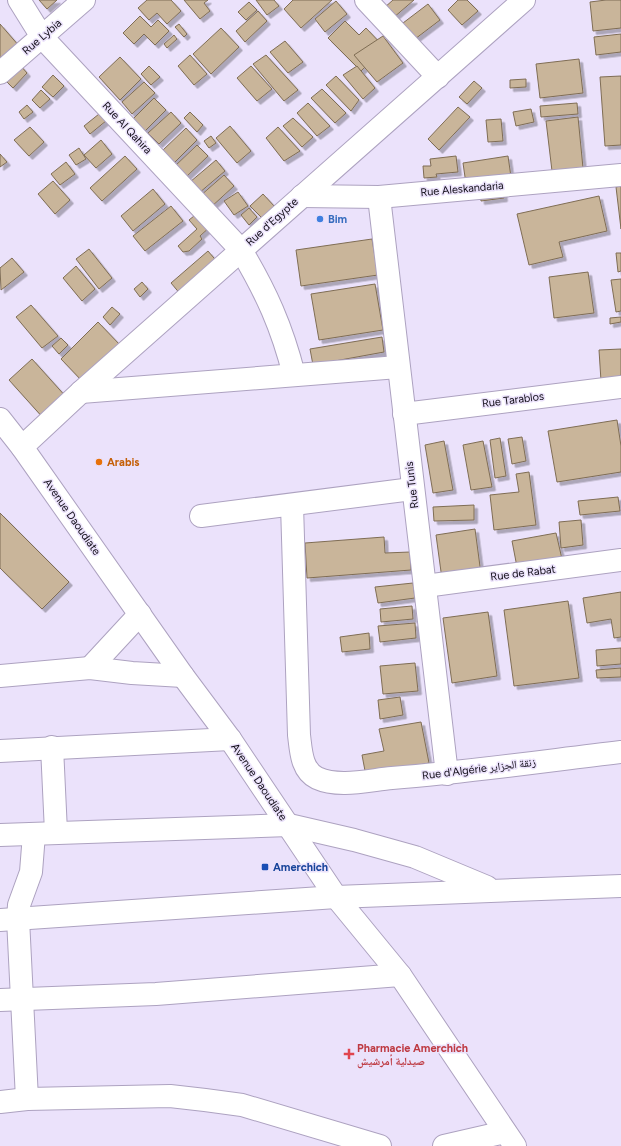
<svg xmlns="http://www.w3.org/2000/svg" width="621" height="1146" viewBox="0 0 621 1146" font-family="Figtree,'Noto Naskh Arabic',sans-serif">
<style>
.building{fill:#c9b59a;stroke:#7f6d54;filter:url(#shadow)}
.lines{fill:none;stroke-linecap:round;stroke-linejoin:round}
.minor-casing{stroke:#ada2c0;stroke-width:24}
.tertiary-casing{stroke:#ada2c0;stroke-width:24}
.minor{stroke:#fff;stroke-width:22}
.tertiary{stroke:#fff;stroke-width:22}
.shop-dot{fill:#3f7fe0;stroke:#ebe2fb;stroke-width:1.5}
.food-dot{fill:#e8710a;stroke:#ebe2fb;stroke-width:1.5}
.transit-dot{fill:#1a4fb4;stroke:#ebe2fb;stroke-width:1.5}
.health-dot{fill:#e0444e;stroke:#ebe2fb;stroke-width:1.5}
.labels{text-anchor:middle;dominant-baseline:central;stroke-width:3;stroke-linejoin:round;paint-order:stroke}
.street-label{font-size:11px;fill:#110d17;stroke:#ebe2fb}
.shop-label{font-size:11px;font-weight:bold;fill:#366cbe;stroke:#ebe2fb;text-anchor:start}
.food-label{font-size:11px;font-weight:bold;fill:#c56008;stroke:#ebe2fb;text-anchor:start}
.transit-label{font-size:11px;font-weight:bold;fill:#164399;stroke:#ebe2fb;text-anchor:start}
.health-label{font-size:11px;font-weight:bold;fill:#be3a42;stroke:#ebe2fb;text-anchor:start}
</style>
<defs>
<filter id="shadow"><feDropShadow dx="3.5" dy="3.5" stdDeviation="0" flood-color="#0004"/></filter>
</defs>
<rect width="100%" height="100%" fill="#ebe2fb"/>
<g class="building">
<polygon points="39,0 57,0 47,9"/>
<polygon points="147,0 171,0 181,11 167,24 157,13 149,20 138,8"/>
<polygon points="184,0 208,0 204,3 210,11 200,19"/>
<polygon points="256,0 274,0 279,6 267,15"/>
<polygon points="293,0 332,0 301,28 284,9"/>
<polygon points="393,0 414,0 393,18 384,8"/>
<polygon points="458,0 467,0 478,11 462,25 448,10"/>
<polygon points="606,0 621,0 621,28 593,31 590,2"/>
<polygon points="336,1 347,14 325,32 315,19"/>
<polygon points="249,2 257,10 246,20 238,12"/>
<polygon points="428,4 440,20 415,39 403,23"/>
<polygon points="258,11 267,21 245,42 236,31"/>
<polygon points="140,16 151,27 158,20 169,31 155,45 144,34 134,44 123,33"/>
<polygon points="345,21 359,35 366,28 385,48 361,71 328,38"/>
<polygon points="0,24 20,47 0,65"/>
<polygon points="179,24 187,34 184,37 175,27"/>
<polygon points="221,28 239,47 211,74 193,54"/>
<polygon points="621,34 621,52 596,55 594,37"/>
<polygon points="174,35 177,39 167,48 164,44"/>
<polygon points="383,36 403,63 377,82 354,55"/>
<polygon points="285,41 303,62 288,73 270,52"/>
<polygon points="190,55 207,74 194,85 178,66"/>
<polygon points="266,55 298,90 284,101 253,64"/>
<polygon points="120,57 141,79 120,100 99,77"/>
<polygon points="579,59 583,93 540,98 536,64"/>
<polygon points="20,65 27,73 13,88 5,80"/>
<polygon points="149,66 160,77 151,85 141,74"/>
<polygon points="251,66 272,89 257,101 237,78"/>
<polygon points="357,66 375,88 363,99 343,75"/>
<polygon points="53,75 64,86 53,97 42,87"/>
<polygon points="336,76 359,100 351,111 326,85"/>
<polygon points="621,76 621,145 605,146 600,77"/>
<polygon points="526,79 526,87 510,88 510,80"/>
<polygon points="474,81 482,88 467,104 459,97"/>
<polygon points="144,82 155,93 132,114 122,102"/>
<polygon points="322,89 346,113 335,123 311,98"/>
<polygon points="41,90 50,99 40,108 32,100"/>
<polygon points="154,98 166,110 144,132 132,120"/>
<polygon points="308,103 330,126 317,136 297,113"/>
<polygon points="577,103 578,114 541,117 540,106"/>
<polygon points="27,105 33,112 24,119 19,112"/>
<polygon points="458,107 470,117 439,150 428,139"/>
<polygon points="531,109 534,122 516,126 513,112"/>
<polygon points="171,112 181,123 159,144 148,133"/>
<polygon points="190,112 203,125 197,132 184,118"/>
<polygon points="109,113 112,116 90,134 84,126 99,114 102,118"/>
<polygon points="578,117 583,168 552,171 546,121"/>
<polygon points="293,118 313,137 302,147 283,126"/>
<polygon points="501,119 503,141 488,142 486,120"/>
<polygon points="230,126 251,151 237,163 216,138"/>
<polygon points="30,127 44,142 29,156 14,140"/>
<polygon points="278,127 300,151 284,161 266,138"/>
<polygon points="186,128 197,140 174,163 162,151"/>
<polygon points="211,136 216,143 209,148 204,141"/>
<polygon points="101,140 112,154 96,168 84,155"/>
<polygon points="197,145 208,156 185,178 174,167"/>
<polygon points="79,148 86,159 76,165 69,155"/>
<polygon points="0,154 7,162 0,167"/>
<polygon points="125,156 137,169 102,201 90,188"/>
<polygon points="456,156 458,172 436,174 437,177 424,178 423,166 431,166 430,159"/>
<polygon points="508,156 511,177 466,184 463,163"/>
<polygon points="216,160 225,171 199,193 190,182"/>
<polygon points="66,162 75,174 60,185 51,174"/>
<polygon points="224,175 234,186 210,208 200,196"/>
<polygon points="53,181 70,200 55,214 38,194"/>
<polygon points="621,186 621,229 616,187"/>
<polygon points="503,188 504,198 481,201 480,191"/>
<polygon points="153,189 165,204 133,231 121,216"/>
<polygon points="238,192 248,206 234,215 224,201"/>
<polygon points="263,194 275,207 263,219 250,206"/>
<polygon points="599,196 607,231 559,242 563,257 529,265 517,214"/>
<polygon points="171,206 183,221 145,251 133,236"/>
<polygon points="249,208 257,217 249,225 241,215"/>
<polygon points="199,212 211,226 200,236 202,239 189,251 183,252 178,246 197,229 189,220"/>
<polygon points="372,239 378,275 301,286 296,250"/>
<polygon points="89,249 112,278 99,289 76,259"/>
<polygon points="208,251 219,264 182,296 171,283"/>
<polygon points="616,253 621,253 621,271 618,272"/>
<polygon points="12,258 24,272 1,290 0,268"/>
<polygon points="76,266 95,289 82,301 63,278"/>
<polygon points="588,272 594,313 554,318 549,277"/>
<polygon points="621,279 621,311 616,312 611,280"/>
<polygon points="142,282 148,289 140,297 134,289"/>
<polygon points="375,284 383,330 319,340 311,294"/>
<polygon points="31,305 58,336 42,348 16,317"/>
<polygon points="112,307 120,314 110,325 103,317"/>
<polygon points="621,317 621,322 610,324 610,318"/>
<polygon points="98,322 121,346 84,383 61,359"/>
<polygon points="382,337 384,352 313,365 310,349"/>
<polygon points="61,338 68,345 59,354 52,346"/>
<polygon points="621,349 621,379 601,381 599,350"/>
<polygon points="32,359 68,399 45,420 9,380"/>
<polygon points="617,420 621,446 621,472 557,482 548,431"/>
<polygon points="522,437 526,461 512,464 508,439"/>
<polygon points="500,438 506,476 495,478 490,440"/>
<polygon points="444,441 453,490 433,493 425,445"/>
<polygon points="483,441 492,487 471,490 463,445"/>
<polygon points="529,472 536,525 494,530 490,495 519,492 516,474"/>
<polygon points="618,497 620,511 580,515 578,501"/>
<polygon points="474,505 474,520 434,521 433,507"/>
<polygon points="0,513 69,582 42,609 0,568"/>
<polygon points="581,520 583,545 561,548 559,522"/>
<polygon points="475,529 481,574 442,579 436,535"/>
<polygon points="556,533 562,559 517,567 512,541"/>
<polygon points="384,537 385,553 410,552 411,570 307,578 305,543"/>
<polygon points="413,583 415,598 378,603 375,587"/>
<polygon points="621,592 621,637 614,638 611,619 587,623 583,598"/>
<polygon points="568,601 579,678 514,686 504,610"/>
<polygon points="412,606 413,619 381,622 380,609"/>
<polygon points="488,612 497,676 452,683 443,618"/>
<polygon points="415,623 416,638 380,642 378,626"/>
<polygon points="369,633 370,649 342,652 340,637"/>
<polygon points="621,648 621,664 597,666 596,650"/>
<polygon points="415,663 418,691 383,694 380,666"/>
<polygon points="621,668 621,677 597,678 596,670"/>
<polygon points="400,697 403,715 380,719 378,700"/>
<polygon points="421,722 429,763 366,776 362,755 384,751 379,729"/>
</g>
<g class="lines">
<g class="minor-casing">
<g id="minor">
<path d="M19,0L42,37L241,250C266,292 282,327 294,375"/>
<polyline points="366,0 438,77"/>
<polyline points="0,73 84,0"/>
<polyline points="302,196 379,197 621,175"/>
<path d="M379,197C400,389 425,581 447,774"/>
<polyline points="81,392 398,367"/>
<polyline points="404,414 621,387"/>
<polyline points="22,447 81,392 524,0"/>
<path d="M292,505L299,735C301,750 301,770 317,778C339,788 369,780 392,778C469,772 545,761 621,752"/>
<polyline points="201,516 412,489"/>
<polyline points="425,586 621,560"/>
<polyline points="90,668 140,614"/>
<polyline points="0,676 90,668 132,673 183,676"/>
<polyline points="52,747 56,832"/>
<polyline points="0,751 230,739"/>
<polyline points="0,835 289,825 354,840 415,857 487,887"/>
<polyline points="0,920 336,897 621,886"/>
<polyline points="0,1000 156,994 400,975"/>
<polyline points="27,1099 18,919 19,905 31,872 34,834"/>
<polyline points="0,1102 27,1099 170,1096 205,1100 242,1105 380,1146"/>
<polyline points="444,1146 505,1132"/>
</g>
</g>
<g class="tertiary-casing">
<polyline id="tertiary" points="0,419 22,447 183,676 230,739 336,897 400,975 515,1146"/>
</g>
<use href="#minor" class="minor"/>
<use href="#tertiary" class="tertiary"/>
</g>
<circle class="shop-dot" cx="320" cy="219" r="4"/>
<circle class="food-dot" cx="99" cy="462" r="4"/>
<rect class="transit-dot" x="261" y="863" width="8" height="8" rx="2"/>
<path class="health-dot" d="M347 1048h4v4h4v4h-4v4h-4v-4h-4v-4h4z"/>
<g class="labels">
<g class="street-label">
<text transform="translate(42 37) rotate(-41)">Rue Lybia</text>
<text transform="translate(127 128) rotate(47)">Rue Al Qahira</text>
<text transform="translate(462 189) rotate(-5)">Rue Aleskandaria</text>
<text transform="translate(272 222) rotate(-42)">Rue d'Egypte</text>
<text transform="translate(513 400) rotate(-7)">Rue Tarablos</text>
<text transform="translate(412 485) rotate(-97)">Rue Tunis</text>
<text transform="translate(72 517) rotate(55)">Avenue Daoudiate</text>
<text transform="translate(523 573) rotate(-7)">Rue de Rabat</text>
<text transform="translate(479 769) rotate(-7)">Rue d'Algérie زنقة الجزاير</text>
<text transform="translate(259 782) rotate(56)">Avenue Daoudiate</text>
</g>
<g class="shop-label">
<text x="328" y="219">Bim</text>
</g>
<g class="food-label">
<text x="107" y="462">Arabis</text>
</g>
<g class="transit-label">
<text x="273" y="867">Amerchich</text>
</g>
<g class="health-label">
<text x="357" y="1048">Pharmacie Amerchich<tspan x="357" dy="13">صيدلية أمرشيش</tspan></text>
</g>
</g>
</svg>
